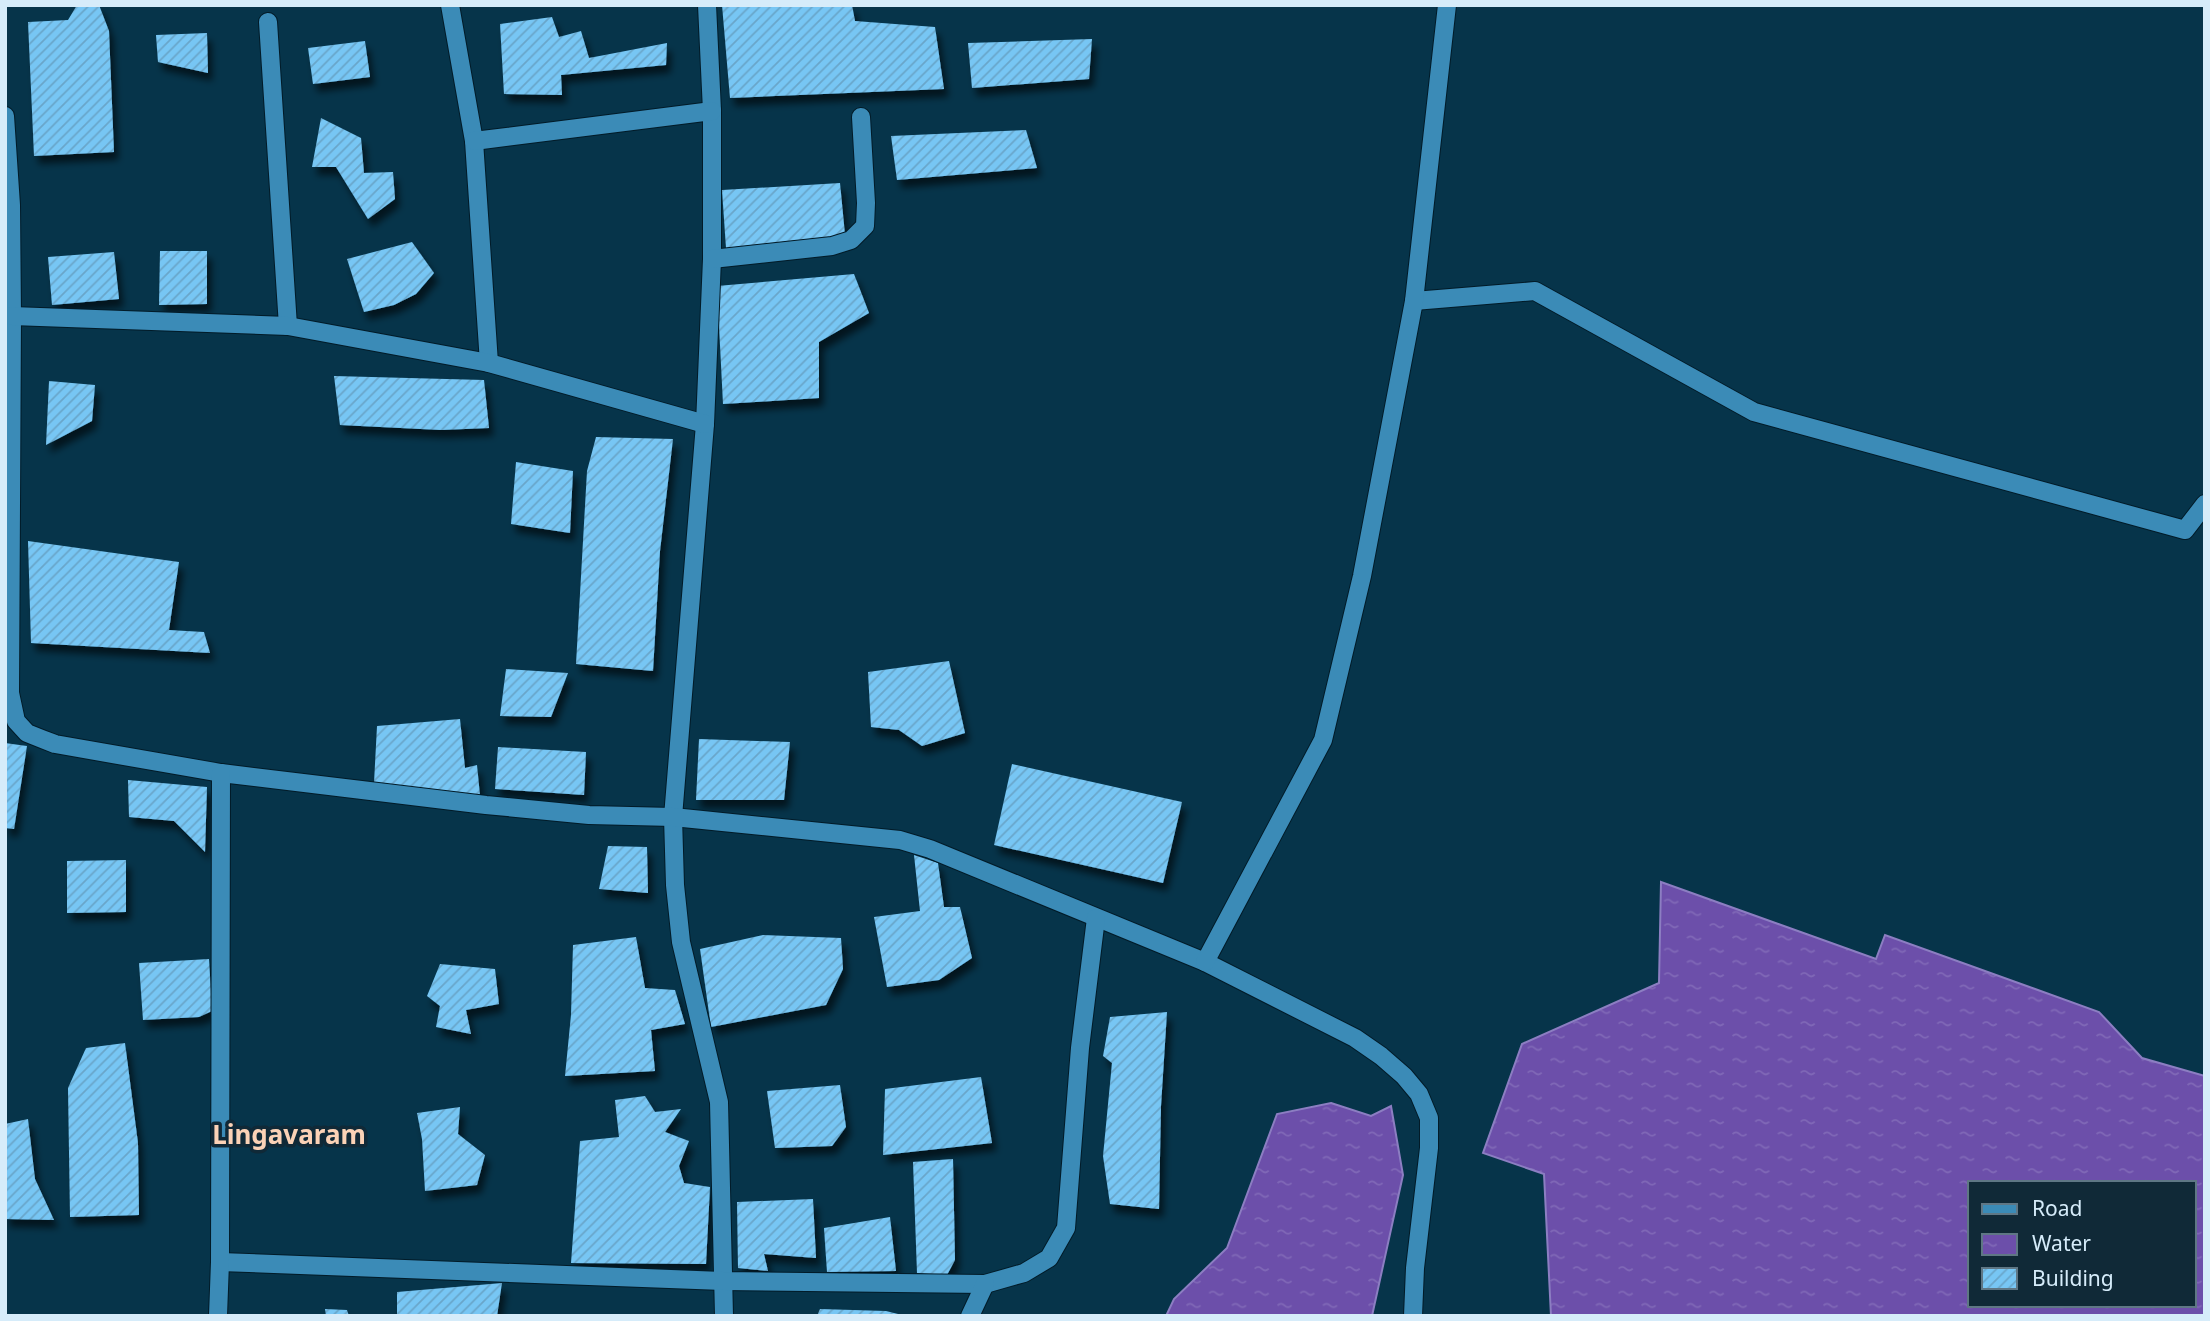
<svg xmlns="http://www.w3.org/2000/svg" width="2210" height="1321" viewBox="0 0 2210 1321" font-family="'Noto Sans',sans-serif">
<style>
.water{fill:url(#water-ripples);stroke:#8c7ec2;stroke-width:2;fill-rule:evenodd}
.building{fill:url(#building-hatch);filter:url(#shadow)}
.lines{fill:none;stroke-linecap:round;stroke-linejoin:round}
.street-casing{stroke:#021b28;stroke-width:20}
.street{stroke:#3b8bb7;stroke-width:18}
.labels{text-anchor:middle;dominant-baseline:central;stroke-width:7;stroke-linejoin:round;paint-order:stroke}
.quarter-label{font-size:26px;font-weight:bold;fill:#fbd2b6;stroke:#102937}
</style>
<defs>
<pattern id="water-ripples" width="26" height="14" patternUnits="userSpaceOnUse" patternTransform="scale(1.75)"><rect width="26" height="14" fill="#6c4faa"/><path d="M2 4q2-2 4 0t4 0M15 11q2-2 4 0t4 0" fill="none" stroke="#8068b7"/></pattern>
<pattern id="building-hatch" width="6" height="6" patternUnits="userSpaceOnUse" patternTransform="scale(1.75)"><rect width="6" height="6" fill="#77c6f4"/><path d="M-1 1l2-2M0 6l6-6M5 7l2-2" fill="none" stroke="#69a6ca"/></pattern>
<filter id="shadow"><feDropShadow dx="4.5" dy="8" stdDeviation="3.5" flood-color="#0009"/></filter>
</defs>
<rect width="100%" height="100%" fill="#06344a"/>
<g class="water">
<path d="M1661,882L1876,959L1885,935L2099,1012L2142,1058L2205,1076V1316H1551L1544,1174L1483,1153L1522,1044L1659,983ZM1970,1183H2194V1305H1970Z"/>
<polygon points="1331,1103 1371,1116 1391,1106 1403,1175 1372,1316 1166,1316 1174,1299 1227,1248 1277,1114"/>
</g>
<g class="building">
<polygon points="77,5 99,5 109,31 114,152 34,156 28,22 68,20"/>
<polygon points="722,5 852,5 855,21 935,27 944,89 730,98"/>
<polygon points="552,17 559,37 581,31 589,58 667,43 666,65 561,75 562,95 504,94 500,24"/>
<polygon points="207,33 208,73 158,62 156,35"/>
<polygon points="1092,39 1089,79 972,88 968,43"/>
<polygon points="365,41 370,77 313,84 308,48"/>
<polygon points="321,118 361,138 364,173 393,172 395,199 368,219 336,167 312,167"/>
<polygon points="1026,130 1037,168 897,180 891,136"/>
<polygon points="840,183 845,235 726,248 722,190"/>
<polygon points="412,242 434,273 416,294 394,305 364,312 347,259"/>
<polygon points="160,251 207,251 207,304 159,305"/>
<polygon points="114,252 119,299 52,305 48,257"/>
<polygon points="854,274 869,313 819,342 819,398 723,404 717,286"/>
<polygon points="334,376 484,380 489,428 441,430 340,425"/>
<polygon points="49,381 95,385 92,421 46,445"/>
<polygon points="596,437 673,439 660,551 653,671 576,664 587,471"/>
<polygon points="516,462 573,471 570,533 511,524"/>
<polygon points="28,541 179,562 169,630 204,632 210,653 31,643"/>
<polygon points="949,661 965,733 922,746 899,730 871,727 868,672"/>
<polygon points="506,669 568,673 551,717 500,716"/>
<polygon points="460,719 465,768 477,765 480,796 374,783 377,726"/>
<polygon points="699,739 790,742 784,800 696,800"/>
<polygon points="5,743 27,746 14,829 5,828"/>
<polygon points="498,747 586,752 584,795 495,789"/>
<polygon points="1012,764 1182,802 1163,883 994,845"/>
<polygon points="128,780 207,787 205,852 174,821 129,817"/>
<polygon points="608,846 647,847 648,893 599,889"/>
<polygon points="914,855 938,863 944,907 960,907 972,958 939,980 887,987 874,917 920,911"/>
<polygon points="126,860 126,912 67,913 67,861"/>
<polygon points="763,935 841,938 843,969 826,1005 711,1027 700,949"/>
<polygon points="636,937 645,988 675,990 685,1024 651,1030 655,1071 565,1076 571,1015 573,945"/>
<polygon points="209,959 212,1011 199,1017 143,1020 139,963"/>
<polygon points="440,964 495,969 499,1004 466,1010 471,1034 436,1027 440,1006 427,996"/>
<polygon points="1167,1012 1161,1106 1159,1209 1110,1204 1103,1156 1112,1063 1103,1056 1110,1017"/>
<polygon points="125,1043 138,1143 139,1215 70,1217 68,1088 86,1048"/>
<polygon points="981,1077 992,1143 883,1155 885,1089"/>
<polygon points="840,1085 846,1127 832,1146 775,1148 767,1091"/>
<polygon points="645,1096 655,1112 681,1109 665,1132 689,1141 679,1166 684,1183 710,1187 706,1264 571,1263 580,1141 619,1137 615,1100"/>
<polygon points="460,1107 458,1134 485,1155 477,1185 425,1191 422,1139 417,1113"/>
<polygon points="28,1119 35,1179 54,1220 5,1219 5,1124"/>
<polygon points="953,1159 955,1260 947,1275 917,1273 913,1162"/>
<polygon points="813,1199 816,1258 764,1254 768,1271 738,1268 737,1202"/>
<polygon points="890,1217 896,1271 827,1272 824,1228"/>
<polygon points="502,1283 497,1316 397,1316 397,1292"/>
<polygon points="325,1309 347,1310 349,1316 326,1316"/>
<polygon points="820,1309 886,1311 902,1315 817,1316"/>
</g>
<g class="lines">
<g class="street-casing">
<g id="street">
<polyline points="450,5 474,141 489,363"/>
<polyline points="707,5 712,111 712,259 705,424 673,817 675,885 681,942 719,1102 724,1316"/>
<polyline points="268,22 288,326"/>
<polyline points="5,116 11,205 12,316 10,693 16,721 27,733 42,739 55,744 221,773 486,805 589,815 673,817 900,840 930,849 1205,962 1355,1038 1381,1056 1404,1076 1419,1094 1429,1118 1429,1148 1415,1268 1413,1316"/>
<polyline points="474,141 712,111"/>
<polyline points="712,259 832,246 851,240 865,226 866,203 861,117"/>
<polyline points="1414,301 1535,291 1754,412 2185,530 2205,504"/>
<polyline points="12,316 288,326 489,363 705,424"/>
<polyline points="1205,962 1323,740 1362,576 1414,301 1447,5"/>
<polyline points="220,1262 723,1281 985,1284 1024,1273 1049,1258 1066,1228 1080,1048 1096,918"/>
<polyline points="218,1316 220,1262 221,773"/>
<polyline points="970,1316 985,1284"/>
</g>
</g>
<use href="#street" class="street"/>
</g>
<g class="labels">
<g class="quarter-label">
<text x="289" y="1134">Lingavaram</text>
</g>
</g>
<rect width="2210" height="1321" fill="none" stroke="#d6ecfa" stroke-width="14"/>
<rect x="1968" y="1181" width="228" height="126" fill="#102937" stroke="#5f7785" stroke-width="2"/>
<rect x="1982" y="1204" width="35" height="10" fill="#3b8bb7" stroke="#5f7785" stroke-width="2"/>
<text x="2032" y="1216" font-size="21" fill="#d6ecfa">Road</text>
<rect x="1982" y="1234" width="35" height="21" fill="url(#water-ripples)" stroke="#5f7785" stroke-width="2"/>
<text x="2032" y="1251" font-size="21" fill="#d6ecfa">Water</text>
<rect x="1982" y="1268" width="35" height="21" fill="url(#building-hatch)" stroke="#5f7785" stroke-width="2"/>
<text x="2032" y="1286" font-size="21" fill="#d6ecfa">Building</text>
</svg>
